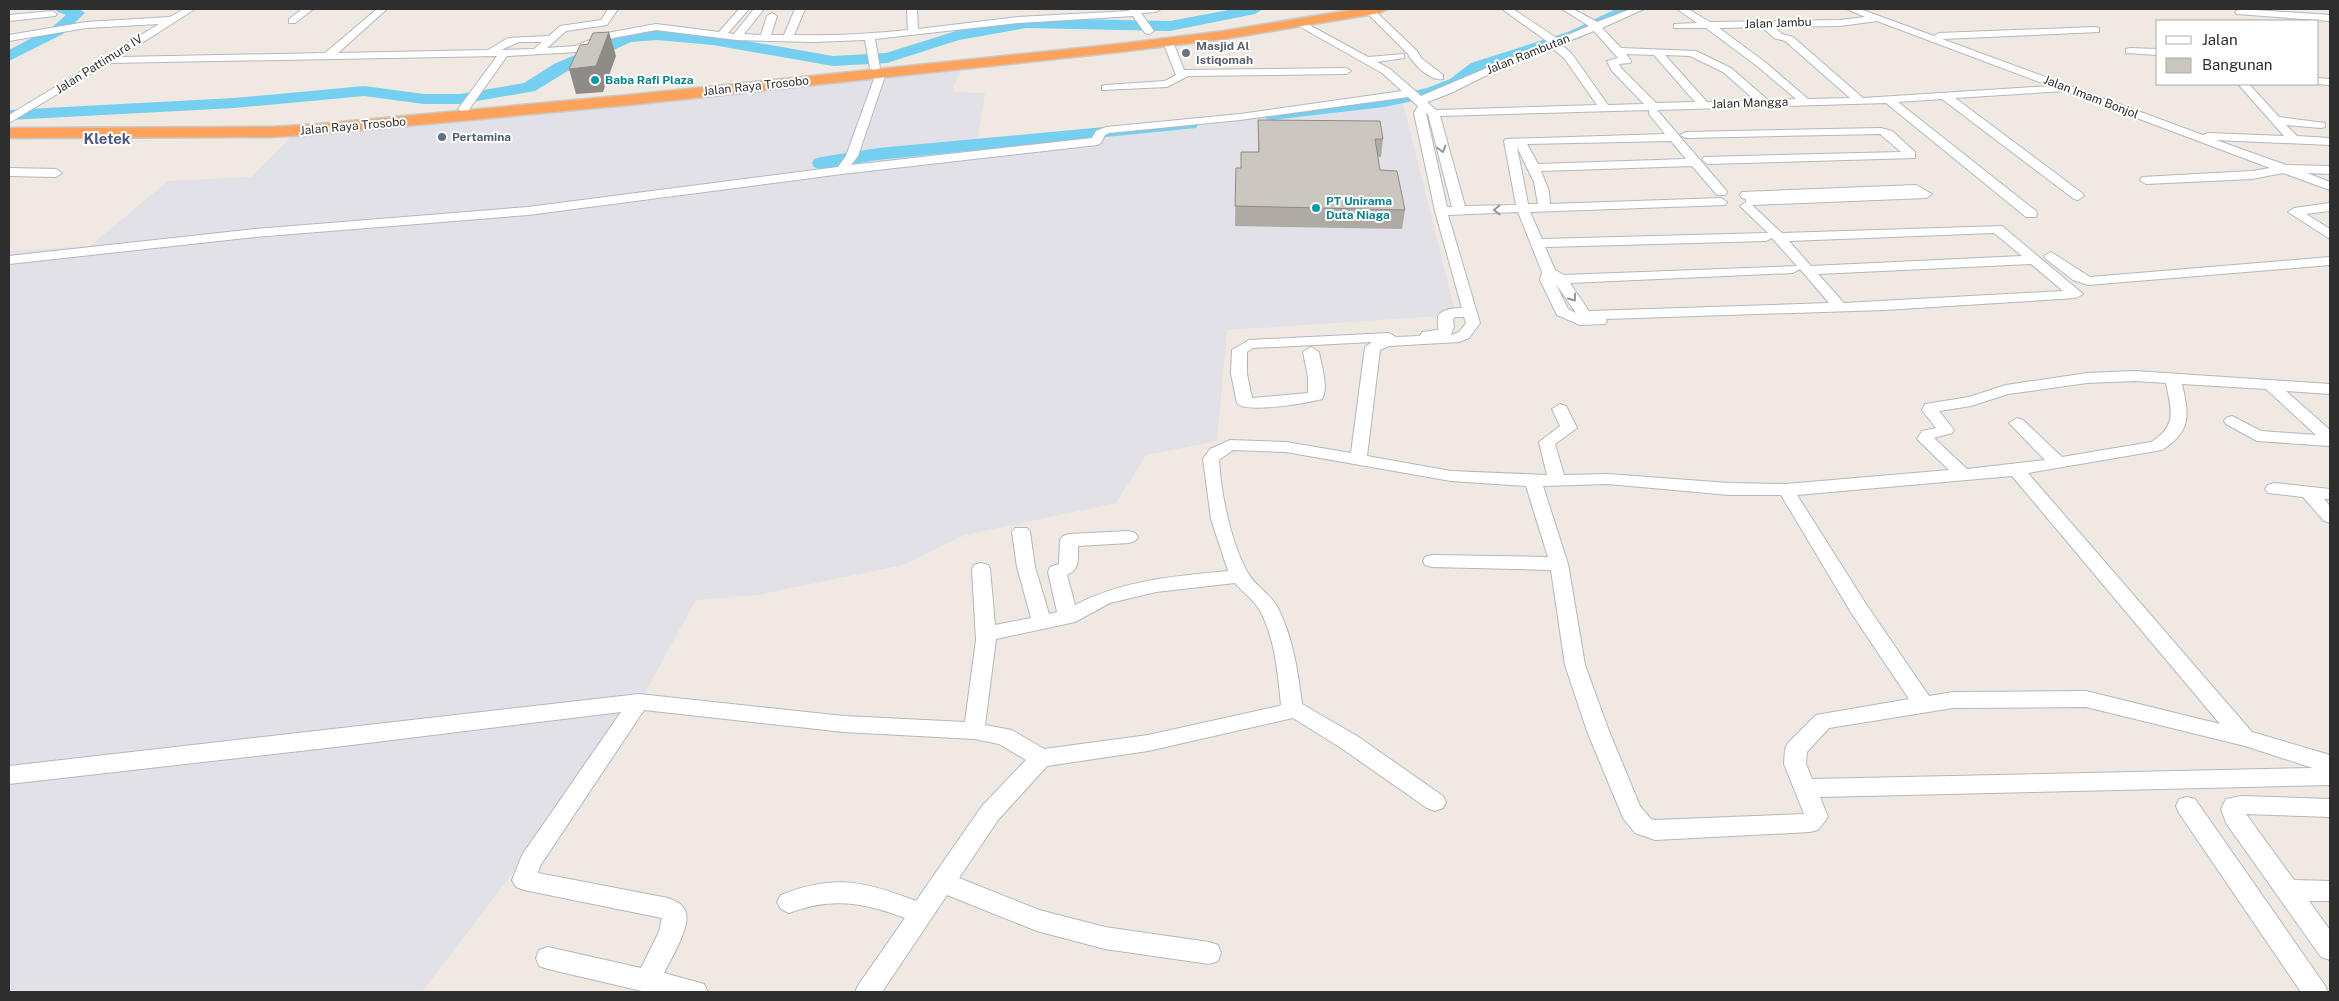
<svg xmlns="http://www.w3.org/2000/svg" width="2339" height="1001" viewBox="0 0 2339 1001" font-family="'Public Sans',sans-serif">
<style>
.industrial{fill:#e3e1e8}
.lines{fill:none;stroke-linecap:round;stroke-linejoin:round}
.river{fill:#75cff0;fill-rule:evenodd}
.minor-casing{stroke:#b4b7c1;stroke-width:2}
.highway-casing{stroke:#c9c9c9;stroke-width:3}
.minor{fill:#fff;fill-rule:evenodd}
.highway{fill:#ffa35c;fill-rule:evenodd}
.wall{fill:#afaba4}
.shaded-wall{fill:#8e8b86}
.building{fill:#cbc7bf;stroke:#8e8b86}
.oneway{stroke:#969696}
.worship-dot{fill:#6b7280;stroke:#fff;stroke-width:2}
.culture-dot{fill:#0f9aa8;stroke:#fff;stroke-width:2}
.service-dot{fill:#5c6f8a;stroke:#fff;stroke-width:2}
.labels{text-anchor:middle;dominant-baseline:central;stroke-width:4;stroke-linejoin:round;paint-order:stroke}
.far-street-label{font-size:12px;fill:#2e2e2e;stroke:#fff}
.far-worship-label{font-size:12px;font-weight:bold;fill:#5b616d;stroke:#fff;text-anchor:start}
.far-culture-label{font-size:12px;font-weight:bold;fill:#0d838f;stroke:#fff;text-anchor:start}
.far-service-label{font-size:12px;font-weight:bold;fill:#4e5e75;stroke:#fff;text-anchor:start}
.far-quarter-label{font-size:15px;font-weight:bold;fill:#4d5680;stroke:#fff}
</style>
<rect width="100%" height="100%" fill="#efe9e1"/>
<polygon class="industrial" points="961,68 952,92 985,93 976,151 1403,102 1456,315 1227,330 1217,441 1146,455 1116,503 965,535 903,565 757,595 696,600 632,716 422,992 9,992 9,251 90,246 168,181 251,177 292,136"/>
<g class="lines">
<g class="river">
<polygon points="55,9 79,9 85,13 63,34 9,61 9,50 51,28 66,15 58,12"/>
<polygon points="1234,9 1263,9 1255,14 1170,31 1026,28 959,40 887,63 833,66 713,45 657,40 631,42 566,72 535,91 460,104 424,104 364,96 234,108 9,120 9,110 234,98 364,86 424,94 460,94 524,83 554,64 628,32 657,30 713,35 833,56 886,53 956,31 1026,18 1170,21"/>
<polygon points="1616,9 1635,9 1632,12 1580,38 1483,71 1462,87 1438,96 1384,107 1272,120 1266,119 1263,115 1266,111 1272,110 1384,97 1427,88 1450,79 1471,63 1568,32"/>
<polygon points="1190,119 1196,120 1199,124 1196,128 878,160 821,169 814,167 812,163 814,159 821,157 878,148"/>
</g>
<g class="minor-casing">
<g id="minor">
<path d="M184,9H195L120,57L325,53L377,9H387L338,53L488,50L508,38L549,36L560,26L601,20L608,9H618L607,25L566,31L547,48L575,46L607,33L656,24L719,32L739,9H749L728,33L734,34L754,9H764L744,34L761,35L767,16L772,13L777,16L771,35H784L795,9H805L794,35C832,36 870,34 908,30L907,9H917L918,29L1018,17L1129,11L1128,9H1161L1156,12L1141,13L1154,31L1149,34L1145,33L1133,16L1018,23L875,39L880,68L875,71L870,68L865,40L813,42L737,40L656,30L613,38L577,52L507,56L468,111L464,112L458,109L497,56L109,63L9,123V115L159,24L86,28L9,41V35L86,22L170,17ZM519,42H542L534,49L501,50Z"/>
<polygon points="302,9 313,9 295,23 289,23 289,19"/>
<path d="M1367,9H1373L1417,51L1421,58L1443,75V79C1431,82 1413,64 1408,54L1367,13Z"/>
<path d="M1502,9H1513L1558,39L1589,26L1562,9H1573L1597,22L1631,9H1644L1602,28L1621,48L1696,51L1731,68L1768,100L1796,99L1757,66L1706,28H1674V24L1697,23L1677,9H1688L1710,22L1840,20L1865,17L1847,9H1860L1934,36L1939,33L2095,27L2099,28V32L1942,39L2203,135L2208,133L2284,136L2238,84H2249L2279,117L2325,123V127L2321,128L2286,125L2297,136L2330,138V145L2216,140L2286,165L2330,166V174L2307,173L2330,182V190L2283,173L2252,179L2146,184L2140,180L2142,177L2252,171L2270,168L2065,91L1955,98L2082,193L2084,196L2078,200L2074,199L1942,99L1898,102L2036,211L2037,214L2036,217H2026L1886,103L1657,110L1725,189L1727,192L1725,195H1717L1692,166L1541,171L1549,191L1550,204L1721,198L1727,202L1725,205L1530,212L1542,239L1768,233L1740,206L1746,202V199L1742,198L1740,195L1742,192L1916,185L1932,194L1926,198L1752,205L1782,233L2002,226L2083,294L2076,298L1884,310L1606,319L1607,321L1605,324L1580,325L1557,315L1540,280L1542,272L1518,212L1448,215L1480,323L1469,338L1459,342L1389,346L1380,350L1367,456L1451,471L1547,475L1539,442L1560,426L1552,409L1560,404L1566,406L1577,428L1555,444L1564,475L1608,474L1729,483L1786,484L1949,470L1917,439L1922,431L1936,428L1922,410L1925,404L1969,397L2006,385L2087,373L2135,371L2330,384V394L2286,391L2330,430V446L2257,441L2226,424L2224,421L2226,418L2232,416L2261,431L2316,435L2266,389L2182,384C2189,415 2192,431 2162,450L2028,473L2252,732L2330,755V785L1820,797L1828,817L1818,830L1810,832L1655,840L1635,833L1623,818L1587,731L1565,665L1551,570L1432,567L1425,565L1423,561L1425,557L1432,555L1548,557L1526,486L1451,481L1286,452L1233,450L1219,460C1221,494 1231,544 1248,573C1256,587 1271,594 1278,608C1293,638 1298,672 1302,704L1357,736L1443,796L1446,802L1443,808L1435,811L1427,808L1341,748L1293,718L1148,751L1047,766L998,820L959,878L1039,910L1105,927L1209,942L1218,945L1221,953L1218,961L1209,964L1105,949L1037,931L947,895L882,992H855L859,984L905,918C863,902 831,897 789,913L781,909L777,902L781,895C833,874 865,881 916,901L982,806L1026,760L999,744L974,739L844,732L644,710L540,866L538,873L668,898C675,901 684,904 686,913C690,928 671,959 664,973L704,984L708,992H646L548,969L539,966L536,958L539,950L548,947L641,968L659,932L662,918L524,890L516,887L512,880L522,855L621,712L335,747L9,784V766L639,694L844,716L965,722L976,640L972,569L974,565L981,563L988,565L990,569L995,625L1031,618L1017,567L1012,532L1015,528H1027L1030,532L1035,567L1049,614L1057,612L1048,572L1050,567L1059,564L1060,540L1063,536L1069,534L1129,531L1135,533L1138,537L1135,541L1129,543L1078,546C1078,559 1080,569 1067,575L1075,605C1123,580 1176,576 1228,571L1211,519L1203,459L1210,449L1230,440L1286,442L1351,453L1365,347L1372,342L1253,348L1247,352V374L1252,398L1308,393V377L1303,352L1311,347L1319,352C1321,365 1329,387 1322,399C1308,403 1245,414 1237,403L1231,374L1232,350L1249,340L1389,333L1396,337L1420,336L1422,332L1438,330C1439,326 1437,321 1438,317C1440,309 1455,308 1462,308L1435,211L1414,113L1418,106L1408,97L1240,120L1109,133L1105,135L1101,143L1097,145L842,174L528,215L255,237L9,264V256L255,229L528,207L838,167L846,156L876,73L881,70L886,73L858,156L851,165L1092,138L1096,131L1106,127L1240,114L1402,91L1382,73L1297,25L1295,23L1300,20L1368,57L1404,54V58L1377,62L1390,69L1421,96L1548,42ZM1877,21L2050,86L1863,98L1793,37L1782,34L1774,27L1840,26ZM1762,27L1774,38L1785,41L1850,98L1808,99L1765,62L1719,28ZM1594,31L1618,58L1607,61L1612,71L1644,104L1608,105L1572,54L1561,44ZM1552,48L1564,58L1597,105L1436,110L1427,102L1451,93L1493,72ZM1626,54L1654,55L1695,102L1656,103L1621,68L1619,64L1630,63L1631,61ZM1665,55L1690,56L1723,72L1756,101L1707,102ZM1649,110V114L1665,134L1506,139L1504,141L1516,205L1465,206L1440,116ZM1426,113L1428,114L1452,207H1447ZM1671,141L1686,159L1538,164L1527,144ZM1517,147L1534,182L1538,204H1528ZM1994,233L2022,256L1811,266L1789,241ZM1772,238L1797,266L1564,275L1555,270L1545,247L1766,241ZM2031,264L2063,291L1844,303L1818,274ZM1800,269L1829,303L1589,311L1570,283L1793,273ZM1556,284L1576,313L1568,309ZM1455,317H1464L1466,323L1459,332L1451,335L1454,327L1453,319ZM2135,381L2166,383C2171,409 2178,426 2151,442L2062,457L2023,420L2017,418L2009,423L2045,460L1967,469L1934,438L1952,433L1954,430L1939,411L1971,406L2008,394L2087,383ZM2012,476L2220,724L2086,691L1953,692L1929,696L1866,604L1797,495ZM1608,484L1729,495H1781L1852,614L1909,699L1816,715L1788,743L1785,749L1784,764L1804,814L1655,820L1651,819L1640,806L1609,731L1585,665L1568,564L1543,486ZM1235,583C1242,592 1253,599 1259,609C1275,637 1278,674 1281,705L1279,706L1148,735L1044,749L1012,730L985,725L996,639L1075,622L1110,603L1156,592ZM2086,707L2245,746L2313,768L1812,779L1806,764L1807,752L1829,728L1953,708Z"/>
<polygon points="2240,9 2330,15 2330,21 2237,14 2235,12"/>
<polygon points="52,11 57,14 55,16 9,21 9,15"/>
<polygon points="1168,39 1173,42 1184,70 1346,68 1351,71 1346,74 1188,76 1167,87 1102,90 1102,86 1106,85 1165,81 1176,75 1163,42"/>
<polygon points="2130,48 2158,49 2158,55 2126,53 2126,49"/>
<polygon points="2318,78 2330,79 2330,85 2316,84"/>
<polygon points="1881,128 1892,131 1915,152 1915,158 1708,164 1702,160 1704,157 1901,152 1880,134 1686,138 1680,135 1686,132"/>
<polygon points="9,168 56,169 62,173 56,177 9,176"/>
<polygon points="2330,203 2330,211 2306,214 2330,229 2330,239 2288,212 2294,208"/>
<polygon points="2051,252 2090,277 2330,257 2330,265 2088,285 2073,280 2046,259 2044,256"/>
<polygon points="2274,483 2330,489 2330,499 2324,499 2330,506 2330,523 2324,521 2303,497 2268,493 2265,489 2268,485"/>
<polygon points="2241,796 2330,799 2330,817 2246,814 2294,880 2330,881 2330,901 2309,901 2330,930 2330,960 2321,957 2226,823 2221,809 2226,799"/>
<polygon points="2187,797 2195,799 2324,984 2328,992 2301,992 2179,813 2176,806 2179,799"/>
</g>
</g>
<g class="highway-casing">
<polygon id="highway" points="1357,9 1387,9 1380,13 1224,39 1119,52 629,105 320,134 272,137 9,138 9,128 272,127 320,124 629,95 1119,44 1224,31"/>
</g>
<use href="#minor" class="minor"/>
<use href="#highway" class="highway"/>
</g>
<polygon class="wall" points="1258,120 1383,139 1381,157 1378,157 1380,170 1405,210 1402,229 1235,226 1236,168 1241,168 1241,152 1258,152"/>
<polygon class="shaded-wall" points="609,32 616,56 603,92 576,94 569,69"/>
<g class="building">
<polygon points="609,32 596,66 569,69 580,45 588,44 593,33"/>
<polygon points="1258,120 1380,121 1383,139 1375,139 1380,170 1397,171 1405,210 1235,206 1236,168 1241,168 1241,152 1259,152"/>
</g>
<defs><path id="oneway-chevron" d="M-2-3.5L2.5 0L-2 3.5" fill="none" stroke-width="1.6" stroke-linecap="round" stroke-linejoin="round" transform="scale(1.25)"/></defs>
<g class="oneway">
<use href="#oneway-chevron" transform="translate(1442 149) rotate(75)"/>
<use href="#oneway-chevron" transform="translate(1497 210) rotate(179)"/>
<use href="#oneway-chevron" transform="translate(1573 298) rotate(55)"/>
</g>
<circle class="worship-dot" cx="1186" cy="53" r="5"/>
<g class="culture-dot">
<circle cx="595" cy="80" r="5"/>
<circle cx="1316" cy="208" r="5"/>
</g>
<circle class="service-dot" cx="442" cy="137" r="5"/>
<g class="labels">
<g class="far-street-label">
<text transform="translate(1778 23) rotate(-2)">Jalan Jambu</text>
<text transform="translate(1528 54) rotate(-22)">Jalan Rambutan</text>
<text transform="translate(99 64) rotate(-32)">Jalan Pattimura IV</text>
<text transform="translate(756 86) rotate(-6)">Jalan Raya Trosobo</text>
<text transform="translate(2091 97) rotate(21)">Jalan Imam Bonjol</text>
<text transform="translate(1750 103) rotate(-2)">Jalan Mangga</text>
<text transform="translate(353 126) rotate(-5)">Jalan Raya Trosobo</text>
</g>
<g class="far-worship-label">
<text x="1196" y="46">Masjid Al<tspan x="1196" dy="14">Istiqomah</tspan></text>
</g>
<g class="far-culture-label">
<text x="605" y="80">Baba Rafi Plaza</text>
<text x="1326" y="201">PT Unirama<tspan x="1326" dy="14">Duta Niaga</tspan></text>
</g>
<g class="far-service-label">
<text x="452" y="137">Pertamina</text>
</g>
<g class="far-quarter-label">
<text x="107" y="138">Kletek</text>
</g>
</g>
<rect width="2339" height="1001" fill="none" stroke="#2e2e2e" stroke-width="20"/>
<rect x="2156" y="20" width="162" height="65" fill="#ffffff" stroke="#ababab"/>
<rect x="2166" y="36" width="25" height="8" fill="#ffffff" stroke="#ababab"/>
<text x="2202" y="45" font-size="15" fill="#2e2e2e">Jalan</text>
<rect x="2166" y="58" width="25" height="15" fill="#cbc7bf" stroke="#ababab"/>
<text x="2202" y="70" font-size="15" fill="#2e2e2e">Bangunan</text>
</svg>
